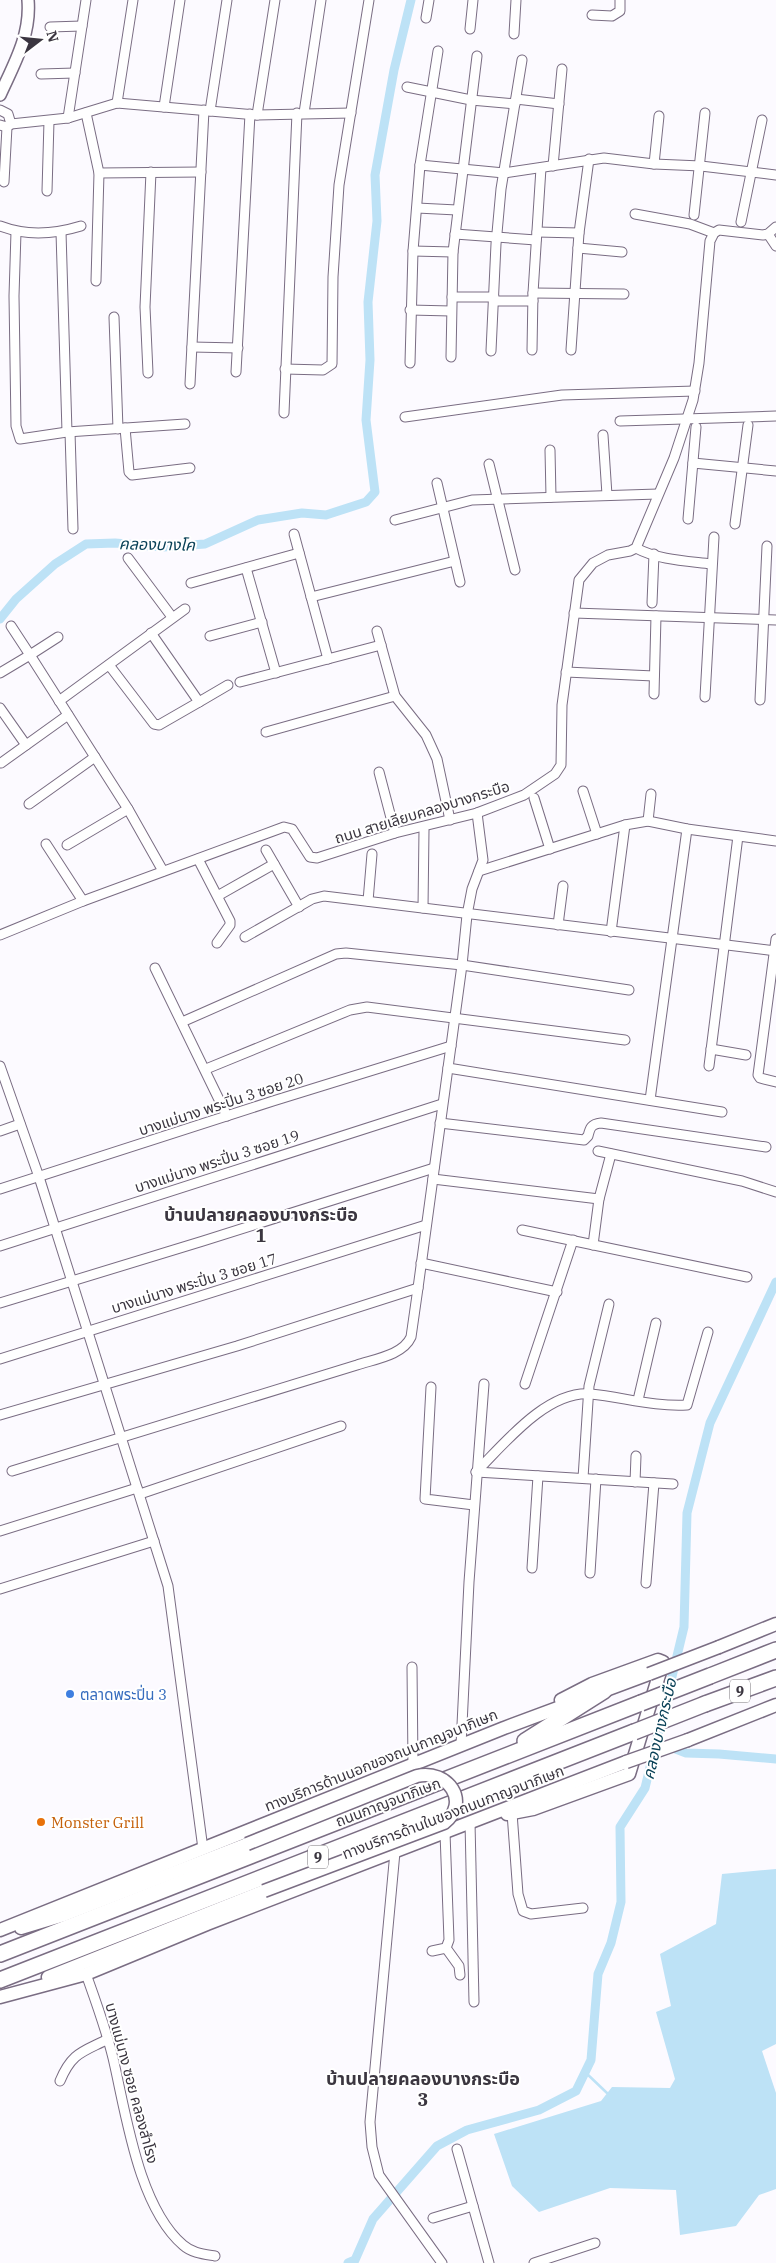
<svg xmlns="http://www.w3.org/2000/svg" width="776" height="2263" viewBox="0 0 776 2263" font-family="'IBM Plex Serif','Noto Sans Thai',serif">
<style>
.water{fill:#bde2f6}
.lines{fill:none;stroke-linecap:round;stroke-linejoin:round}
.stream{stroke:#bde2f6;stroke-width:2.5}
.canal{stroke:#bde2f6;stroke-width:9}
.minor-casing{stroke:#7a6d83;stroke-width:11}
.tertiary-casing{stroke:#7a6d83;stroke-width:14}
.secondary-casing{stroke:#7a6d83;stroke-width:15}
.trunk-casing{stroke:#7a6d83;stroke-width:18}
.minor{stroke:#fff;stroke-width:9}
.tertiary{stroke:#fff;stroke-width:11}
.secondary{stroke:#fff;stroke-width:12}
.trunk{stroke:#fff;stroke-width:15}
.secondary-bridge-casing{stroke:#7a6d83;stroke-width:15;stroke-linecap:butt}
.trunk-bridge-casing{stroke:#7a6d83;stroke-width:18;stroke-linecap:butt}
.secondary-bridge{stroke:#fff;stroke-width:12}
.trunk-bridge{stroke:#fff;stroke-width:15}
.shop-dot{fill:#3f7fe0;stroke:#fff;stroke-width:2}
.food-dot{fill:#e8710a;stroke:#fff;stroke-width:2}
.labels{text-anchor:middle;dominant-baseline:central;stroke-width:4;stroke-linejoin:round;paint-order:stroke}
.shield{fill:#fff;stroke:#767279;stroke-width:1}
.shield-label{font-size:14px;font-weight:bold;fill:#3b3640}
.street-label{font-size:15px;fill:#3b3640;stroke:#fff}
.shop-label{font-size:15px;fill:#366cbe;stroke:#fff;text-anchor:start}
.food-label{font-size:15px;fill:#c56008;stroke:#fff;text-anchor:start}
.water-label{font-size:16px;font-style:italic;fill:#0b4258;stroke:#fff}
.quarter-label{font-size:18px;font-weight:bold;fill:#3b3640;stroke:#fff}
</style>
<rect width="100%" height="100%" fill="#fcfaff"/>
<polygon class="water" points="776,1869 776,2044 762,2051 776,2093 776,2189 759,2195 736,2226 680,2235 676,2190 610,2188 539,2212 512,2186 494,2134 601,2101 612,2087 670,2088 675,2079 656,2012 671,2006 660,1954 716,1924 722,1874"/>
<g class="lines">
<polyline class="stream" points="585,2072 607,2093"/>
<g class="canal">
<polyline points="0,619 16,599 55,564 86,544 115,543 163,547 205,544 258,520 302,513 326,515 366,502 375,492 366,420 370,360 368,302 377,221 375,175 394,70 411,0"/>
<polyline points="668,1746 686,1753 719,1754 776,1759"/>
<polyline points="348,2263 355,2260 373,2219 437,2146 467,2130 539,2110 576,2091 591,2060 598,1974 611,1943 621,1902 620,1827 645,1788 684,1627 687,1513 710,1423 776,1282"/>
</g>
<g class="minor-casing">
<g id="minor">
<polyline points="592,15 612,16 620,11 620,0"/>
<polyline points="426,18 429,0"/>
<polyline points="50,27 82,26"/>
<polyline points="470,29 473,0"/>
<polyline points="514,34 516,0"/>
<polyline points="41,74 75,73"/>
<polyline points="407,87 471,100 515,104"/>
<polyline points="516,99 559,104"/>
<polyline points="117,103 133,0"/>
<polyline points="164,107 180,0"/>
<polyline points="0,110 8,114 11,124 7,127 0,125"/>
<polyline points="210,111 227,0"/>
<polyline points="86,113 99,173 96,281"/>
<polyline points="304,113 321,0"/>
<polyline points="257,115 275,0"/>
<polyline points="68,118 86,0"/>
<polyline points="11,124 68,118 117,103 257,115 351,113"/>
<polyline points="654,164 659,116"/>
<polyline points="420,165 504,173 604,158 654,164 701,166 776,175"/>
<polyline points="553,166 562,69"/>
<polyline points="99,173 201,172"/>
<polyline points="4,182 7,127"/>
<polyline points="47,191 49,121"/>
<polyline points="417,208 457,210"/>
<polyline points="635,214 690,224 714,233"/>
<polyline points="694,215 705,113"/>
<polyline points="741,222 762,120"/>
<path d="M0,226C26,236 55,234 81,226"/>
<polyline points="16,232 14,296 16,426 20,439 67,432 185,424"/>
<polyline points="61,232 67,432"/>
<polyline points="537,232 579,233"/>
<polyline points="455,234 536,240"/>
<polyline points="768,234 776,246"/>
<polyline points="578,248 622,252"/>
<polyline points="413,251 453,252"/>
<polyline points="533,293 624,294"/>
<polyline points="452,297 494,297"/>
<polyline points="494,301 533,301"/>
<polyline points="410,310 451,311"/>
<polyline points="114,317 118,429"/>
<polyline points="192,347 238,348"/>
<polyline points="532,350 533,293 541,168"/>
<polyline points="571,350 579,233 589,159"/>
<polyline points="491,351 496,244 501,189 522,60"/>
<polyline points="451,357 453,252 477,56"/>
<polyline points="410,363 413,251 420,165 438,51"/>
<polyline points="285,369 323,370 332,364 333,277 339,185 369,0"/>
<polyline points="236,372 250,114"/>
<polyline points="148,373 145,307 151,172"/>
<polyline points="190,384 204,110"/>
<polyline points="284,413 297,113"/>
<polyline points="405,417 562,395 695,391"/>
<polyline points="620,421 776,416"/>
<polyline points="125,428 129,472 132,475 190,468"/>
<polyline points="70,432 73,529"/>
<polyline points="603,435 607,495"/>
<polyline points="550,450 551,497"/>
<polyline points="693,463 776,471"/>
<polyline points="489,464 515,570"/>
<polyline points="437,483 460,582"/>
<polyline points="688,519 696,427"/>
<polyline points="395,520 472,500 658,494"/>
<polyline points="735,524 748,425"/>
<polyline points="294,534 328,659"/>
<path d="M636,548C658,560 687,561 711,564"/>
<polyline points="128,558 172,617"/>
<polyline points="246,568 276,673"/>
<polyline points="191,583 299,553"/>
<polyline points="311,597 455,561"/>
<polyline points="652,603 654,554"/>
<polyline points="574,613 776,620"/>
<polyline points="11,626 30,655 58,637"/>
<polyline points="377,631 395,696 426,735 437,759 450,820"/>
<polyline points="210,636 262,622"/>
<polyline points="109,665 154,724 159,725 199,702 151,633"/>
<polyline points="566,672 654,676"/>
<polyline points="0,673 30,655 128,809 163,871"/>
<polyline points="240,682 381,645"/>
<polyline points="654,694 656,616"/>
<polyline points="705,697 714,537"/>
<polyline points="760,700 767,546"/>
<polyline points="59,701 185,609"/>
<polyline points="199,702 228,685"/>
<polyline points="0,708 26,745"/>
<polyline points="266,732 395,696"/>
<polyline points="1,763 68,715"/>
<polyline points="379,772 395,833"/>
<polyline points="583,791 597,834"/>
<polyline points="534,798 550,849"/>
<polyline points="29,804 95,757"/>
<polyline points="648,821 651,794"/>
<polyline points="46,844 83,901"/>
<polyline points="67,845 128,809"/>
<polyline points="266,850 299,907"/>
<polyline points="198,859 230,921 230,925 217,943"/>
<polyline points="479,871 625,825 648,821 687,829 776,841"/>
<polyline points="221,894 274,864"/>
<polyline points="368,901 372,854"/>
<polyline points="423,908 424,830"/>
<polyline points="558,925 563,886"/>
<polyline points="611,932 625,825"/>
<polyline points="0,935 83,901 284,827 292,829 310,857 317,858 395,833 477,813 524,795 555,774 561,765 562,705 579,580 593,563 608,555 630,551 636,548 674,458 693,400 699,363 710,241 714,233 719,230 763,235 768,234 776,227"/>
<polyline points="245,937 312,899 324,896 776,951"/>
<polyline points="776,939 758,1075 760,1078 776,1082"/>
<polyline points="155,968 227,1116"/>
<polyline points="182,1022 336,954 346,953 462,965 629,990"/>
<polyline points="711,1049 746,1055"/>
<polyline points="0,1066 39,1177 168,1586 203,1849"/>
<polyline points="709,1066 738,836"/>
<polyline points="448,1068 722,1112"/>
<polyline points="206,1069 350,1010 367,1007 625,1040"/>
<polyline points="650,1100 687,829"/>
<path d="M440,1123L584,1140L588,1136C590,1128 591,1124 601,1123L766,1147"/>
<polyline points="0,1131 20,1124"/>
<polyline points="598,1151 742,1181 776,1192"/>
<polyline points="433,1179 599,1199"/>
<polyline points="0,1189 273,1101 451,1046"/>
<polyline points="522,1230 747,1277"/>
<polyline points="593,1245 599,1199 611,1154"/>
<polyline points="0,1246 442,1104"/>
<polyline points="421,1263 557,1292"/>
<polyline points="0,1303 203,1241 434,1168"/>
<polyline points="0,1359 426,1225"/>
<polyline points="525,1384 573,1240"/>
<polyline points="431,1387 425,1499 474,1505"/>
<polyline points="638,1400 656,1323"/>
<polyline points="0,1415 237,1346 418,1288"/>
<path d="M12,1471L357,1365C375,1359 403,1355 411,1337L418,1288L462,965L467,915L472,889L483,860L477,813"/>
<path d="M476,1472C504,1444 547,1390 591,1394C622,1397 655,1407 687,1405L708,1332"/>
<polyline points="476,1472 673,1484"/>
<polyline points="583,1478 589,1386 609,1304"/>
<polyline points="635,1482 636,1456"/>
<polyline points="140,1494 341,1426"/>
<polyline points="0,1531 137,1488"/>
<polyline points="532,1568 538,1476"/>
<polyline points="590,1573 596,1479"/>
<polyline points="646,1583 654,1483"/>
<polyline points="0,1589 154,1541"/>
<polyline points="412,1667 413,1765"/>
<polyline points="461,1745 469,1582 484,1384"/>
<polyline points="512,1813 518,1894 523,1911 531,1914 583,1908"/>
<polyline points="470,1822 474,2002"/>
<polyline points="395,1852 370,2122 372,2147 379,2175 442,2263"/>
<polyline points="446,1948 459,1966 460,1975"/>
<polyline points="432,1951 446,1948 449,1940 445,1833"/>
<path d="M86,1974C96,2002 106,2029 113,2058C126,2113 138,2206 183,2245C192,2253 203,2254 215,2256"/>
<path d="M60,2081C72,2052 83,2052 108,2039"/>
<polyline points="457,2149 489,2263"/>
<polyline points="433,2218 473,2206"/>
<polyline points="534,2263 595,2243"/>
</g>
</g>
<g class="tertiary-casing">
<path id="tertiary" d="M0,95C14,64 31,35 28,0"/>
</g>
<g class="secondary-casing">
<g id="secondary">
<polyline points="719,1647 776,1624"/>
<polyline points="688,1740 776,1705"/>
<polyline points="507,1814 533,1809 629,1774 663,1662 658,1660 592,1684 561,1700"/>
<polyline points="21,1928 64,1915 247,1844"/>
<polyline points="0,1930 504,1728 649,1674"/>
<polyline points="48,1977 264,1891"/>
<polyline points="0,1997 86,1974 207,1924 626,1762"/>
</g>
</g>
<g class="trunk-casing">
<g id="trunk">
<polyline points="710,1676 776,1650"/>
<polyline points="705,1704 776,1678"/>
<polyline points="525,1741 604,1691"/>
<polyline points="0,1954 641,1703"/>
<polyline points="0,1980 634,1732"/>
</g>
</g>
<use href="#minor" class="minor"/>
<use href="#tertiary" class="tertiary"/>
<use href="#secondary" class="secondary"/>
<use href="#trunk" class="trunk"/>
<g class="secondary-bridge-casing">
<g id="secondary-bridge">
<polyline points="649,1674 719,1647"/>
<polyline points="626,1762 688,1740"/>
<path d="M247,1844L417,1776C448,1769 471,1802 444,1823L264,1891"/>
</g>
</g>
<g class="trunk-bridge-casing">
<g id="trunk-bridge">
<polyline points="641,1703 710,1676"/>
<polyline points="634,1732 705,1704"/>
</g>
</g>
<use href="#secondary-bridge" class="secondary-bridge"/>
<use href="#trunk-bridge" class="trunk-bridge"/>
</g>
<circle class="shop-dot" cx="70" cy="1694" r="5"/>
<circle class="food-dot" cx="41" cy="1822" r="5"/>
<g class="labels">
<g class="shield">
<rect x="730" y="1679.5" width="20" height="23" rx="4"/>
<rect x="308" y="1845.5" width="20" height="23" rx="4"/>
</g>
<g class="shield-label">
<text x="740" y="1691">9</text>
<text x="318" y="1857">9</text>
</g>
<g class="street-label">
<text transform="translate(422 812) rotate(-17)">ถนน สายเลียบคลองบางกระบือ</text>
<text transform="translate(221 1104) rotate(-18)">บางแม่นาง พระปิ่น 3 ซอย 20</text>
<text transform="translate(217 1161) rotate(-18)">บางแม่นาง พระปิ่น 3 ซอย 19</text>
<text transform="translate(194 1283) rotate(-17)">บางแม่นาง พระปิ่น 3 ซอย 17</text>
<text transform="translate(381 1760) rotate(-22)">ทางบริการด้านนอกของถนนกาญจนาภิเษก</text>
<text transform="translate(388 1802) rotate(-21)">ถนนกาญจนาภิเษก</text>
<text transform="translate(453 1812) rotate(-21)">ทางบริการด้านในของถนนกาญจนาภิเษก</text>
<text transform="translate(132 2083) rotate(75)">บางแม่นาง ซอย คลองสำโรง</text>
</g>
<g class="shop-label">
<text x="80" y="1694">ตลาดพระปิ่น 3</text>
</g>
<g class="food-label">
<text x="51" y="1822">Monster Grill</text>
</g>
<g class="water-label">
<text transform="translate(157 544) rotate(1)">คลองบางโค</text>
<text transform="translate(659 1729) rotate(-77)">คลองบางกระบือ</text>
</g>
<g class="quarter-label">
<text x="261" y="1214">บ้านปลายคลองบางกระบือ<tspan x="261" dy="21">1</tspan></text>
<text x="423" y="2078">บ้านปลายคลองบางกระบือ<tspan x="423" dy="21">3</tspan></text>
</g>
</g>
<g transform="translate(40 40) rotate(74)" stroke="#ffffff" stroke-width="4" paint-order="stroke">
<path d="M0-4L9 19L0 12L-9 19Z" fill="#3b3640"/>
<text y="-8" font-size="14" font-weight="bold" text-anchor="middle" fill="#3b3640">N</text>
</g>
</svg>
